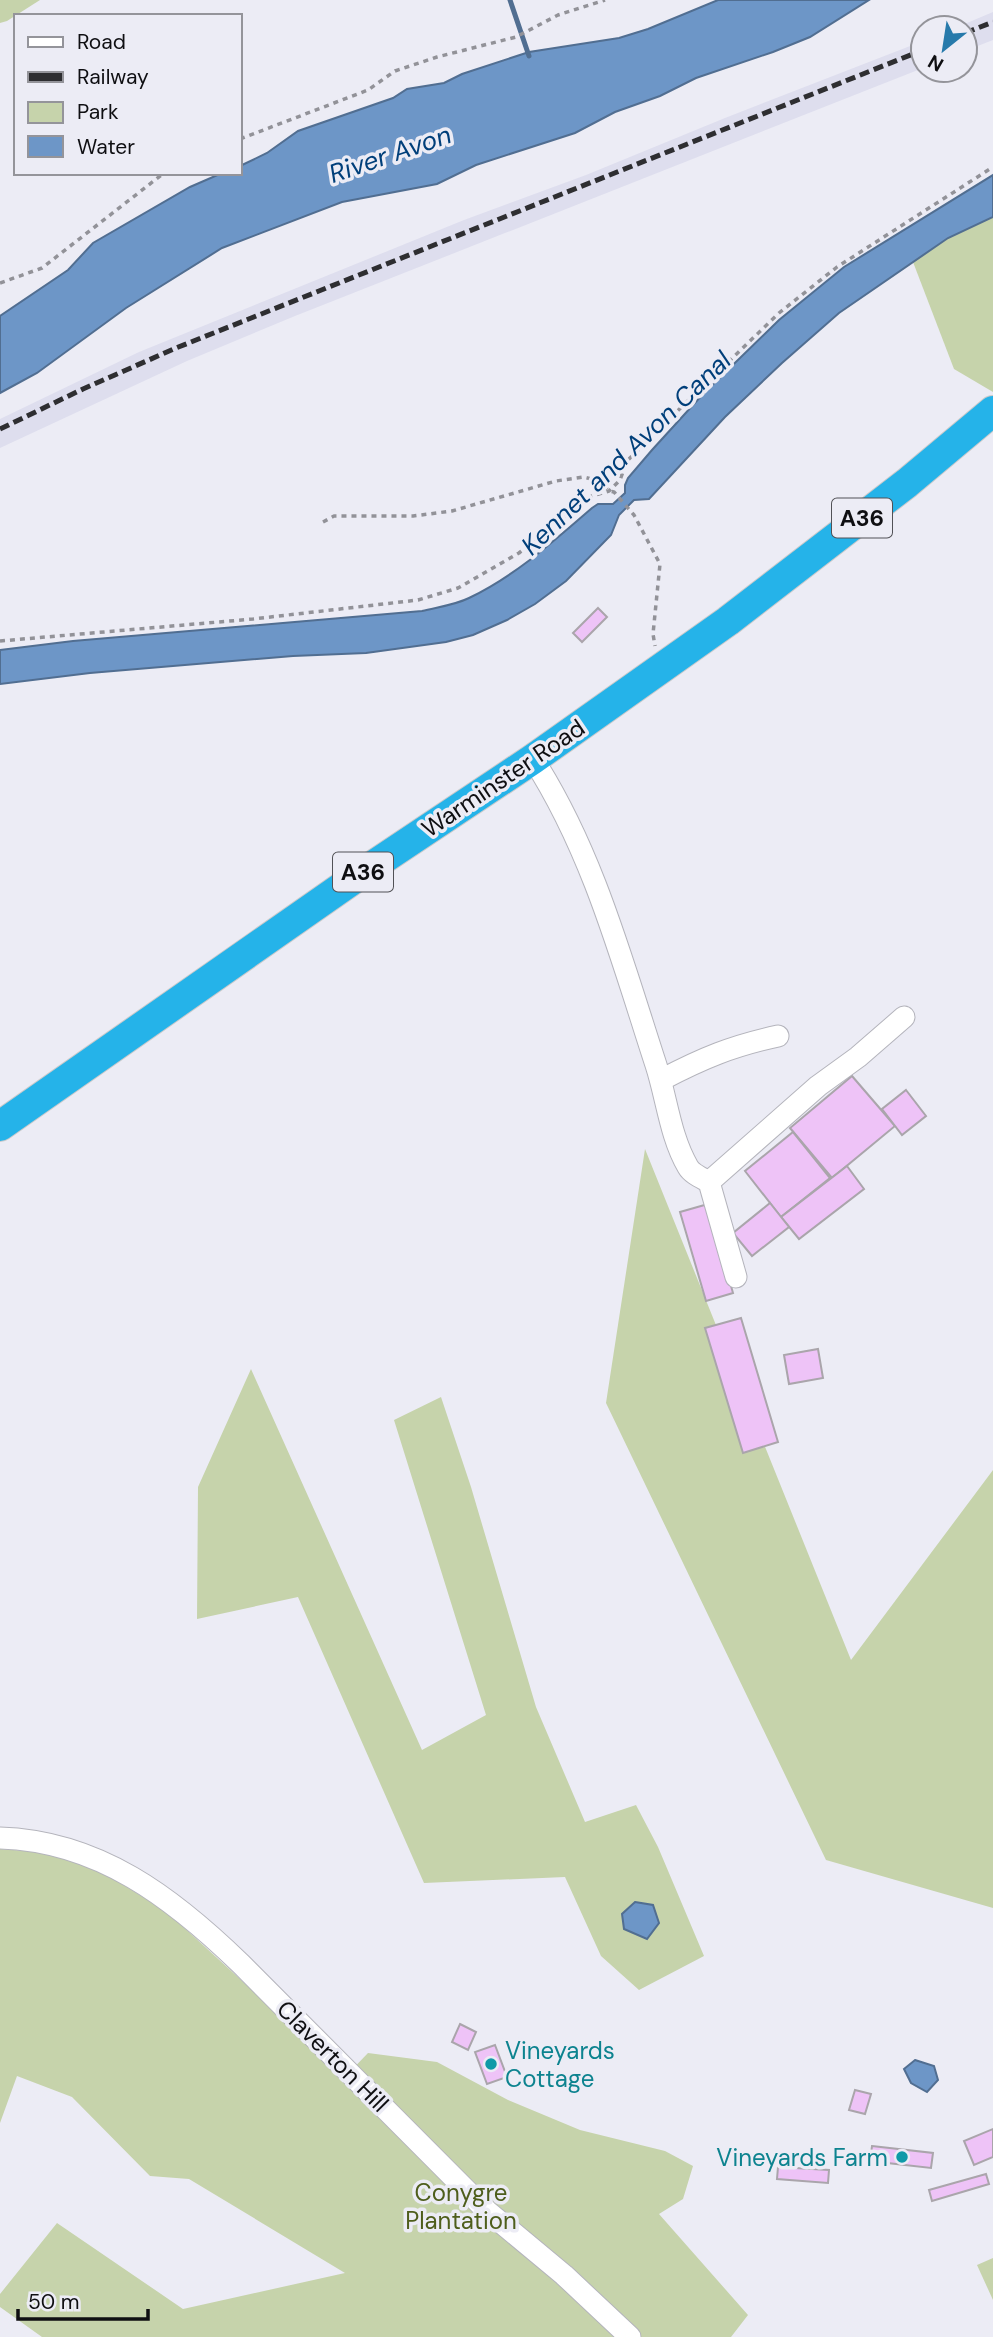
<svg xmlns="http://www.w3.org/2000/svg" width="993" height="2337" viewBox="0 0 993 2337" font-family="'DM Sans',sans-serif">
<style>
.built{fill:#dedeee}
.green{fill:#c6d3ab}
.water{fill:#6d96c7;stroke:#516e91;stroke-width:2}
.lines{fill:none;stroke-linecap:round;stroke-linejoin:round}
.stream{stroke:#516e91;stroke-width:5}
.building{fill:#eec3f7;stroke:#aaa5ab;stroke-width:2}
.minor-casing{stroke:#b4b4bc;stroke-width:23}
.highway-casing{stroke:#cacacb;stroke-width:32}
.path{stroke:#929298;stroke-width:3.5;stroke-dasharray:5 5;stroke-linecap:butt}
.minor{stroke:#fff;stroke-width:21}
.highway{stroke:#25b3e9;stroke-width:30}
.rail{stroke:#2e2e31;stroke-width:5;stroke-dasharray:10 5;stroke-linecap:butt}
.culture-dot{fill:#0f9aa8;stroke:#ececf5;stroke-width:2.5}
.labels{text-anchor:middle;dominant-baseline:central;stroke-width:7;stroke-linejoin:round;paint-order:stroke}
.shield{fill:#ececf5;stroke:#515156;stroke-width:2}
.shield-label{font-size:23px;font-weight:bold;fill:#0f0f12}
.street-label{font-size:24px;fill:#0f0f12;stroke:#ececf5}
.culture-label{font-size:24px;fill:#0d838f;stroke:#ececf5;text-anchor:start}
.park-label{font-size:24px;fill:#4e5e1c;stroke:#ececf5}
.water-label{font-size:26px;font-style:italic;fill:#003f7a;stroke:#ececf5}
</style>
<rect width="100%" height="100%" fill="#ececf5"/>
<g class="built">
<polygon points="993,12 993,40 965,51 965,28 955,28"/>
<polygon points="923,41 923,68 295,316 187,361 0,448 0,419 139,352 464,220 586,175 725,118"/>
</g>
<g class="green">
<polygon points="0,0 40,0 7,21 0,23"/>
<polygon points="993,217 993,392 954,369 913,262 948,238"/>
<polygon points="645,1149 851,1660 993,1470 993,1908 826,1860 606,1403"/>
<polygon points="251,1369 422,1750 486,1715 394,1420 441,1397 471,1487 536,1707 585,1822 636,1805 658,1847 704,1956 639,1990 601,1956 565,1877 424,1883 298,1597 197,1619 198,1487"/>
<polygon points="0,1849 53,1853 104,1873 166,1911 253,1991 342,2080 368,2053 437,2062 508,2100 580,2130 665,2151 693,2166 683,2199 659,2214 748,2315 731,2337 42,2337 0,2307 0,2294 57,2223 183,2309 345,2273 189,2179 150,2176 72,2097 17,2076 0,2123"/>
<polygon points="993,2258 993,2300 977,2265"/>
</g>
<g class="water">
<polygon points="718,0 869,0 810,37 773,52 696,78 660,96 615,112 575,133 476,165 437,184 342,202 222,248 126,308 37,373 0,393 0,316 68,270 93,243 190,187 222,173 240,173 240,166 267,153 298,131 393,98 407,89 444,83 462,74 529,52 619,38 648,29"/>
<path d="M993,175V217L948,238L839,313L782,363L725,417L649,499L634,500L619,515L611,535L566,581L535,604L507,620L473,635L446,642L366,653L293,656L90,673L0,684V650L73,641L422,611C438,607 455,605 469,598C515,576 554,541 592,508L598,504H613L625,493V485L628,478L652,450L703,394L779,320L844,267Z"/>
<polygon points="635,1902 653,1905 659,1923 647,1939 624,1929 622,1914"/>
<polygon points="915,2060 934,2066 938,2080 927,2092 911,2083 904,2069"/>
</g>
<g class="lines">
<polyline class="stream" points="510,0 529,56"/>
</g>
<g class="building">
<polygon points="598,608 607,617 582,642 573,633"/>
<polygon points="852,1076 895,1126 832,1178 790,1128"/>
<polygon points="906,1090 926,1116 902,1135 882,1109"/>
<polygon points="793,1132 830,1178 781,1217 745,1171"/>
<polygon points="847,1166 864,1189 799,1239 781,1217"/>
<polygon points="770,1203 789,1227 752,1256 733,1233"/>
<polygon points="708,1204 733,1293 706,1301 680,1212"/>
<polygon points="741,1318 778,1442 743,1453 705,1328"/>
<polygon points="818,1349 823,1378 789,1384 784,1355"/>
<polygon points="460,2024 476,2032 468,2050 452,2042"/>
<polygon points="495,2045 507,2077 487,2084 475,2052"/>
<polygon points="855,2090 871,2094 865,2114 849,2110"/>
<polygon points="993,2129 993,2157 974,2165 964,2141"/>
<polygon points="872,2146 933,2153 931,2168 870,2161"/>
<polygon points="778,2167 829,2170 828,2183 777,2179"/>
<polygon points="986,2174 989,2184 932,2201 929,2190"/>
</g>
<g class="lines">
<g class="minor-casing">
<g id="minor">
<path d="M533,759C593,852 622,961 656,1065C667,1099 670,1136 688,1167C692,1174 702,1178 709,1182L736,1277"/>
<path d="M661,1080C703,1058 732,1046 778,1036"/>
<polyline points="709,1182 818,1086 858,1057 904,1017"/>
<path d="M0,1838C99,1841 173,1898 241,1964L487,2211L564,2275L630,2337"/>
</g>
</g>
<g class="highway-casing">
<polyline id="highway" points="0,1126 365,871 533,759 728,621 907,483 993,411"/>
</g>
<g class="path">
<polyline points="240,139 368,90 395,71 437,57 516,37 558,15 605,0"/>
<polyline points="0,283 42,268 164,173"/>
<polyline points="323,522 334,516 413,516 452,511 556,481 583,477 600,481 609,491 614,492 634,515 660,564 653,634 655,646"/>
<polyline points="0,641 253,619 418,600 458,588 519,553 592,496 609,491 620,480 627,461 663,425 779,313 837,267 993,167"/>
</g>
<use href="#minor" class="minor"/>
<use href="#highway" class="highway"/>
<g class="rail">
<polyline points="965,33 993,22"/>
<polyline points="0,429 83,389 176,348 923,50"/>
</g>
</g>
<g class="culture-dot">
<circle cx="491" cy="2064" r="7"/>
<circle cx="902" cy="2157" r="7"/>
</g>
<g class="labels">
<g class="shield">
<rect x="832" y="498.5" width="60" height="39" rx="5"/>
<rect x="333" y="852.5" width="60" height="39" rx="5"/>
</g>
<g class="shield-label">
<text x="862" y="518">A36</text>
<text x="363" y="872">A36</text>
</g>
<g class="street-label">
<text transform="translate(503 778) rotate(-34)">Warminster Road</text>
<text transform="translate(333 2056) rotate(45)">Claverton Hill</text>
</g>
<g class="culture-label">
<text x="505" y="2050">Vineyards<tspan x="505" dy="28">Cottage</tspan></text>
<text x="888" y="2157" text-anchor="end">Vineyards Farm</text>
</g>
<g class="park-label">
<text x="461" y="2192">Conygre<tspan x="461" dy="28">Plantation</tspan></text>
</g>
<g class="water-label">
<text transform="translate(390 154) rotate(-19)">River Avon</text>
<text transform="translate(626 453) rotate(-44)">Kennet and Avon Canal</text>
</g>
</g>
<rect x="14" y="14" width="228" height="161" fill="#ececf5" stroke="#94949a" stroke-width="2"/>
<rect x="28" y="37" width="35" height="10" fill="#ffffff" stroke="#94949a" stroke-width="2"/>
<text x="77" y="49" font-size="21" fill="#0f0f12">Road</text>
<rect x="28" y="72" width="35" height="10" fill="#2e2e31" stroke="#94949a" stroke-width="2"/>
<text x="77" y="84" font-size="21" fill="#0f0f12">Railway</text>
<rect x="28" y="102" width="35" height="21" fill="#c6d3ab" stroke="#94949a" stroke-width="2"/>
<text x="77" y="119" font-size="21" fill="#0f0f12">Park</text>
<rect x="28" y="136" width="35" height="21" fill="#6d96c7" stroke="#94949a" stroke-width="2"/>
<text x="77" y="154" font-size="21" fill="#0f0f12">Water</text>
<g transform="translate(944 49) rotate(210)"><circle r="33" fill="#ececf5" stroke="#94949a" stroke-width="2"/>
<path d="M0-5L12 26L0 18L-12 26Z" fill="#277aab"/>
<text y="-10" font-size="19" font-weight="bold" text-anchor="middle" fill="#0f0f12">N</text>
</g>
<path d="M18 2309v10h130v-10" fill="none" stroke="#0f0f12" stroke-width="3.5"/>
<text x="28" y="2309" font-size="21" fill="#0f0f12" stroke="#ececf5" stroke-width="5" paint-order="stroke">50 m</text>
</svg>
